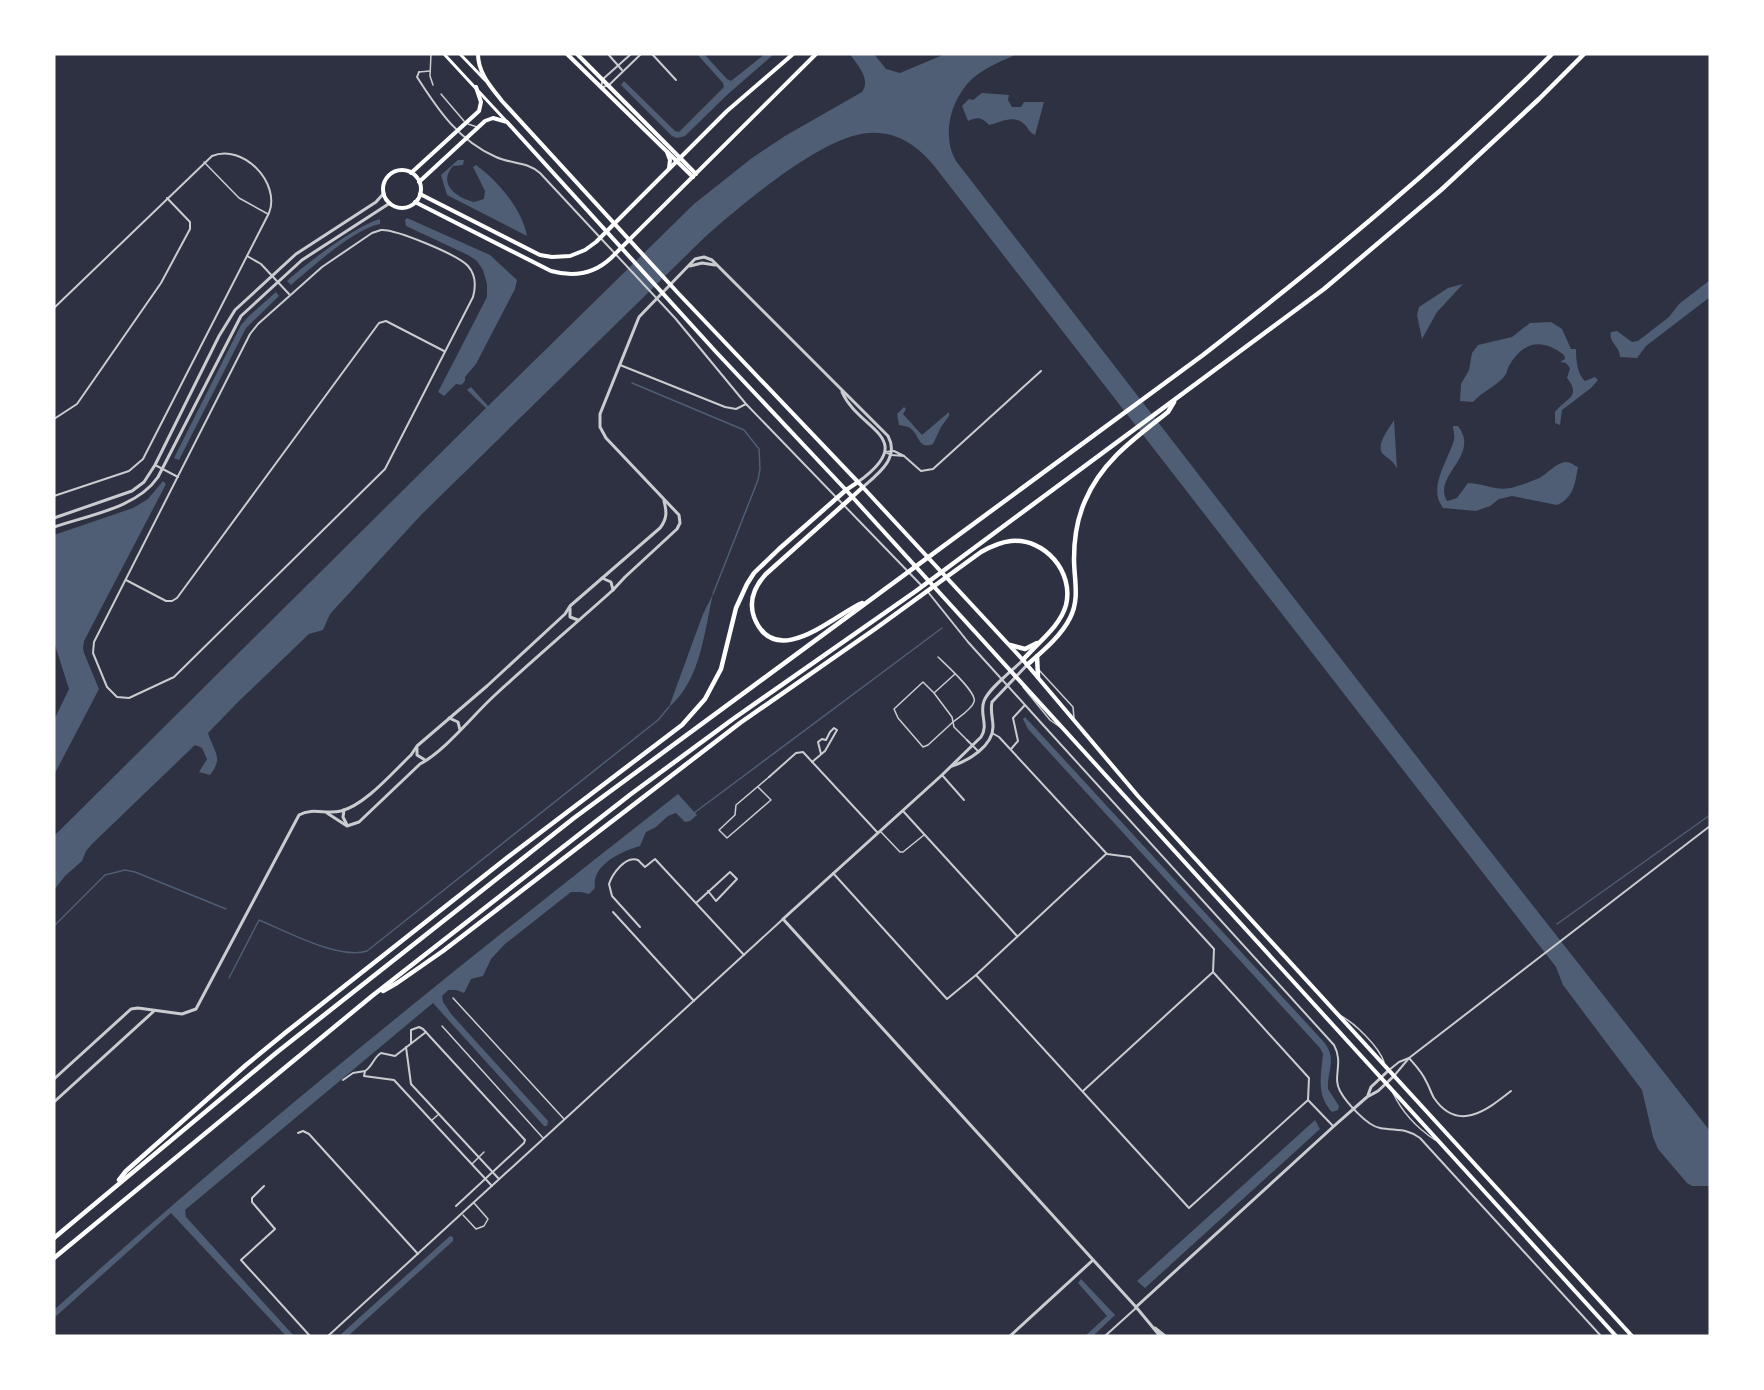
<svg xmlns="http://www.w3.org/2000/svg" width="1764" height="1390" viewBox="0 0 1764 1390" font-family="'Varela Round',sans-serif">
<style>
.water{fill:#4f5d75}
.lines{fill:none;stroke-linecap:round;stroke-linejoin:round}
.stream{stroke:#4f5d75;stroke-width:1.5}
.service{stroke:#caccd0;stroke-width:1.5}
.minor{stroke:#caccd0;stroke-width:2}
.tertiary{stroke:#caccd0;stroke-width:3}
.secondary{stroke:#fff;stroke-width:3}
.primary{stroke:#fff;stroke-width:4}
.trunk{stroke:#fff;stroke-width:4}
.motorway{stroke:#fff;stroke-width:4.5}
</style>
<rect width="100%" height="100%" fill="#2d3142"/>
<g class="water">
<polygon points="697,54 704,54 727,79 731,81 765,54 774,54 728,94 685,136 677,138 672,136 621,85 624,81 675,131 679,132 724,87 723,83"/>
<path d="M850,54H874L886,69L900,73L945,54H1017C1002,61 984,68 972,79C951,99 941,135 956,161L1465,819L1710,1131V1186H1692L1687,1183L1658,1149L1653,1137L1642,1090L1563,985L1556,967L935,167C918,146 897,131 869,133C823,135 740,206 705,237L421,515L330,614L323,630L309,634L239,701L208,733C214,753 224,757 210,775L199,772L207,759L202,748L195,745L92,844L86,851L82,861L65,876L54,890V836L486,408L467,390L471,387L488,406L694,204L752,158L785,136L862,92C871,79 858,66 850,54Z"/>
<path d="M982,93L1009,95L1008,100L1012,107H1021L1024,102H1044L1035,135C1028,132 1029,128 1024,124C1013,114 1001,122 989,125C981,117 978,117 968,121L962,106L969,99L973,100Z"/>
<path d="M458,160H464L463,165L453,166C437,184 457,198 474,202L484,199L485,191L473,167L476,165C498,181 522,209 527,236L447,195L441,175Z"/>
<polygon points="407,218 490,255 517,280 515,289 476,364 465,377 465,381 461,385 456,384 444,396 438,392 487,297 487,284 483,270 477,261 468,255 406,226 405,220"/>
<path d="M380,219V224C354,229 312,267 291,285L287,281C307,263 355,226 380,219Z"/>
<path d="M1710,280V297L1646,346L1637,358L1620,357C1620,346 1608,342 1611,332L1617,331L1632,342L1638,341L1669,317L1679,304Z"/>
<polygon points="1463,284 1437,312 1422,339 1417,315 1419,307 1448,288"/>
<polygon points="276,292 279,296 246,328 179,460 174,458 241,325 250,315"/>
<path d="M1551,322L1562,329L1571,349H1576C1576,359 1577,374 1585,381L1595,377L1598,380L1591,388L1562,410L1560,425L1555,423V412C1566,398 1582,397 1567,378L1570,368L1566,363L1560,362L1565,359L1564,355C1542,338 1523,341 1509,366C1507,370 1507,374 1503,378C1494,387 1482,392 1473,402L1460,401L1461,384L1469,370L1472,353L1478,345L1512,337L1530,323Z"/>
<path d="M904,407L906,409L903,414L922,435L949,412V416L941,427L933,444C918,450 920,435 910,428C907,426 903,426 899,425L897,414Z"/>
<path d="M1394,420L1397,469C1394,462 1390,460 1384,455C1374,446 1389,429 1394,420Z"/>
<path d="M1453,426H1458C1481,456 1432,475 1447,501L1457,498L1468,483C1482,483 1496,491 1510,488C1513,488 1539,479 1541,477C1549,472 1555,464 1565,462C1571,462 1573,465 1578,467C1575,483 1574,498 1557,505L1512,496L1499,499L1490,506L1476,511L1443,508C1427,488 1448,461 1454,440C1455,435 1453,431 1453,426Z"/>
<polygon points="163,481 166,484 84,641 83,648 84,653 99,689 54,775 54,720 69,689 54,642 54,535 133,508 148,499"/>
<path d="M713,594C704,632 701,680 669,707L703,614Z"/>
<path d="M1025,717L1323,1041C1338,1059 1327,1069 1328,1089L1339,1106L1338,1110L1332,1112C1316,1096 1321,1074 1323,1054L1320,1048L1028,729L1023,719Z"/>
<path d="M678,794L697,815L690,821L685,822L676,813L668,816L656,827L646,832L640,846C622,851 591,865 595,888L589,894L581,892H571L505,944L491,959L483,976L471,979L464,993L456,990H448L442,996L443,1002L452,1015L548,1121L547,1126H544L433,1003L185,1210L186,1217L294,1336H286L171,1213L54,1318V1310C254,1129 465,961 678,794Z"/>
<polygon points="1315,1120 1320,1129 1145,1288 1137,1281"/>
<polygon points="450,1236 453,1237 453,1241 348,1336 339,1336"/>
<polygon points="1081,1279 1115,1315 1093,1336 1085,1336 1107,1316 1078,1283"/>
</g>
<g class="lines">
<g class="stream">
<polyline points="632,383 744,430 759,449 760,469 758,480 713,594"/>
<polyline points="694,813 942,628"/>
<polyline points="1557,924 1710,815"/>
<polyline points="54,926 105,875 125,870 135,872 226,909"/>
<path d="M229,978L259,920C286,931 339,960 367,951L658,720L669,707"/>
</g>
<g class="service">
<polyline points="431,54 430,76 433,85"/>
<polyline points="419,72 430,71"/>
<polyline points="441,94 464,121"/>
<polyline points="468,124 477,127"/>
<polyline points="204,162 239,198 268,214"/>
<path d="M938,657C945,664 978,693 974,702C971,710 959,717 953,722L954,727L967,740"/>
<polyline points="1039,670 1073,707 1074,718"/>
<polyline points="1023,687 1050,720 1060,727"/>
<polyline points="934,693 952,717 953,722 928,745 923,747 898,718 894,709 923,682 934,693 955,674"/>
<polyline points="758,787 771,800 727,838 719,830 735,815 736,805 769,777"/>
<polyline points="881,832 900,852 903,852 924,835"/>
<polyline points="453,998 564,1119"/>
<path d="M1341,1016C1355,1023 1379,1047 1384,1062"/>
<polyline points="442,1026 543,1138"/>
<path d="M1393,1093C1402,1112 1417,1128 1435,1140"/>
<polyline points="432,1120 439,1114"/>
<polyline points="472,1164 484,1152"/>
<polyline points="463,1215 476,1229 484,1226 488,1219 474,1203"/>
</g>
<g class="minor">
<polyline points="608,54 622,70"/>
<polyline points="652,54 676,80"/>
<path d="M419,72L417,77C438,110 459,141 496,157C511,164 526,161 540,173L675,318L746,404L922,586"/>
<polyline points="601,87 603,79 631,54"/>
<polyline points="603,87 609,85 641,54"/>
<path d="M381,230C396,229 458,255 468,266C476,275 476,286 473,297L385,469L174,677L129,698L117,697L107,687L93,653L94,642L250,334L258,324L322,267L372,233Z"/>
<polyline points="247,256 261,264 289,294"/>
<path d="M54,308L212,156C243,143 281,183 269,213L143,459L129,471L54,496"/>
<polyline points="620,365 725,407 736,409 746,404"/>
<polyline points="54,419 77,404 161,283 190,229 190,222 167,198"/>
<polygon points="894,451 904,456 892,455 885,452"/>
<polyline points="904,456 921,471 933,469 1041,371"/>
<polyline points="155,465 178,477"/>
<polyline points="126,580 166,601 172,601 177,598 379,323 386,321 444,351"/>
<path d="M928,592L968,642L1044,726L1334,1045C1344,1063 1332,1077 1340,1091C1346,1102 1367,1126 1380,1128C1396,1131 1407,1128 1420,1138L1601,1336"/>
<polyline points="992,733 999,737 1107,854 1130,857 1214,949 1213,972 1309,1078 1308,1100 1333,1126"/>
<polyline points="967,740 978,751"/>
<polyline points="1011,749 1018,741 1013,718 1025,705"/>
<polyline points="812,762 825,751 837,730 834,728 830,732 826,740 822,739 818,742 821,754"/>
<polyline points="942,775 964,800"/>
<polyline points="769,777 796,753 803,752 878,833"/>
<polyline points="903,811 1017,936"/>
<polyline points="833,873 947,999 976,975 1106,854"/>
<polyline points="696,903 730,872 737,879 716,901 708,891"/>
<polyline points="613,912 694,1001"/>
<path d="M640,927L612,896L609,884C612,875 625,855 638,860C639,861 645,867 645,867L655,859L744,955"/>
<polyline points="976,975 1189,1208 1308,1100"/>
<path d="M426,1032L395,1056L381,1053C373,1058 373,1066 365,1071L364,1076L394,1080L492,1186"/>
<polyline points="411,1043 411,1030 419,1027 423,1029 525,1140 524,1143 456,1206"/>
<polyline points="406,1047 411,1084 499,1179"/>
<path d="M1409,1058C1415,1065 1422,1072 1426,1081C1429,1086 1431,1093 1434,1098C1458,1133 1487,1110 1511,1091"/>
<polyline points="1389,1070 1399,1062 1409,1058 1710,826"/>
<polyline points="1394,1076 1409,1058"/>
<polyline points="343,1080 353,1073 365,1071"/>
<polyline points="1083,1091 1213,972"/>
<polyline points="298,1133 303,1131 309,1134 418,1254"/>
<polyline points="264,1186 252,1198 252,1202 275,1229 241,1260 310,1336"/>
<polyline points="328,1336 783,919"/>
<polyline points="1105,1336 1136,1308"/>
</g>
<g class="tertiary">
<polyline points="690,266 702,263 715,265"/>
<path d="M842,392C859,431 920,437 858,482"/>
<polyline points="54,518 132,491 144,482 155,465 219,336 235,310 296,254 376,202 384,193"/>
<path d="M54,527C89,515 137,508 158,477L241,316L302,260L390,203"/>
<polyline points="602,578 611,582 613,590"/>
<polyline points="570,608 570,617 578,620"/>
<path d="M1023,660C1013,670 989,688 984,701C979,714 989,725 981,737L942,775L783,919L1136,1307L1160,1336"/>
<polyline points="449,718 458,722 460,730"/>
<polyline points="417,748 417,755 425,760"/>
<path d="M952,766C968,761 993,746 993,727C993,718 990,711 992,702L1027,665"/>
<polyline points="344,810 343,817 347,825"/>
<path d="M327,813L347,826L359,822L420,764C445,751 473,715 495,695C534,659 574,625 613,590L625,577L677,529L680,523L679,515L606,438L600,427V414L639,317L695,259L704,257L712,260L888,436C900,458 878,474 863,487"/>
<path d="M54,1079L131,1009L138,1008L182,1014L196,1009L299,815C313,807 326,815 341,811C365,805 392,773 411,755L417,746L487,686L565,614L570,606L660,528C667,519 667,512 664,501"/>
<polyline points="1368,1095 1371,1087 1389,1070"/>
<polyline points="54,1102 154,1011"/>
<polyline points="1136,1307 1334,1126 1367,1097 1378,1091 1394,1076"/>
<polyline points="1155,1328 1165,1336"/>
<polyline points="1010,1336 1093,1260"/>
</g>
<g class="secondary">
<polyline points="444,54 507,122"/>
<polyline points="460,54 485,80"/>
</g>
<g class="primary">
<path d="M478,54C478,73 491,87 502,101L678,293L858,482"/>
<polyline points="567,54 693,177"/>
<polyline points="577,54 696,174"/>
<polyline points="667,152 670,160 669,168"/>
<circle cx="402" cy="189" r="19"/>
<polyline points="411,173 479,111 481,102 476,87"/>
<polyline points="419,182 485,121 493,118 507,122 717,353 846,490"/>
<polyline points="420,194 540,255 552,257 570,256 585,250 596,242 727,111 793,54"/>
<path d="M415,202L551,271C573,277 594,274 611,258L816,54"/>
</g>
<g class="trunk">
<polyline points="852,497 863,487"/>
<polyline points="1616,1336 846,490 858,482 1023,660 1138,796 1632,1336"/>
</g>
<g class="motorway">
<path d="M852,497L766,574C755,586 748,600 754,617C775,672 834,615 862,603"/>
<polyline points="1010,645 1025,649 1037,643"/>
<polyline points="1037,656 1038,677"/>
<path d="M1027,665C1043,651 1061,636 1070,618C1080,599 1074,579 1074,559C1074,539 1077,519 1085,501C1102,461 1135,438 1168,412L1174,402"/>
<path d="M383,991L397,983L443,951L740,723L875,629L981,552C990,547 1000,542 1011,541C1045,538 1074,572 1066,605C1060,627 1037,643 1023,660"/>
<polyline points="119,1180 126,1171 246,1065 285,1033 508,857 682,725 705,699 721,669 736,608 747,584 754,573 779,549 846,490"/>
<path d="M54,1238L276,1053L574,818L1203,355C1325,260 1443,163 1552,54"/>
<polyline points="54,1258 372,996 631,794 733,719 916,591 1324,289 1441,190 1539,99 1584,54"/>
</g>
</g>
<rect width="1764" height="1390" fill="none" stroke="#ffffff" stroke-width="111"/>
</svg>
